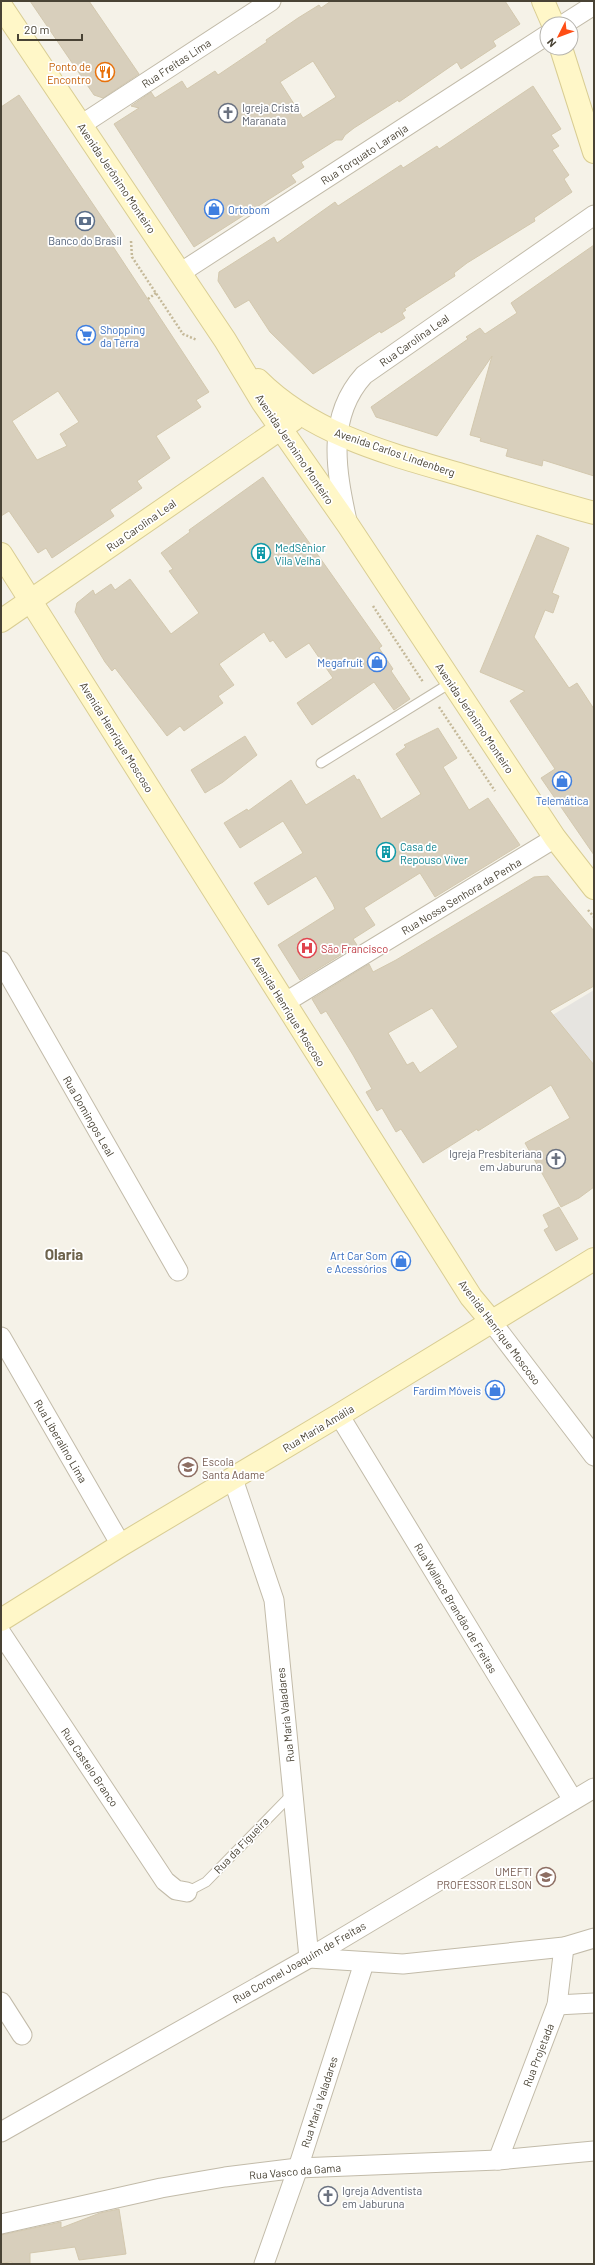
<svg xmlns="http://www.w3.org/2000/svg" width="595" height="2265" viewBox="0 0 595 2265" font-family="Barlow,sans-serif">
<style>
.parking{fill:#e6e4e0}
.building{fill:#d8cfbc;stroke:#d3c8ae;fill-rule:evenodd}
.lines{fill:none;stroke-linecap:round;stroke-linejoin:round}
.lane-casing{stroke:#c2bba9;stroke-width:11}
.street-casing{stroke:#c2bba9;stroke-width:21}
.secondary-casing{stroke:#d9cd93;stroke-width:24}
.path{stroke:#c5b999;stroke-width:2.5;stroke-dasharray:2 2;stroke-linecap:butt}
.lane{stroke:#fff;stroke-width:9}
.street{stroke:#fff;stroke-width:19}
.secondary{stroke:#fff7c8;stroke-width:22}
.labels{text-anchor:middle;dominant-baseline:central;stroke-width:3.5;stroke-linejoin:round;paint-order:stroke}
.street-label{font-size:11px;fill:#494335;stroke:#fff}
.food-label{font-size:11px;fill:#c56008;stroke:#fff;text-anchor:end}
.worship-label{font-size:11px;fill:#5b616d;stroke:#fff;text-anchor:start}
.shop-label{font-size:11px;fill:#366cbe;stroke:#fff;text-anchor:end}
.service-label{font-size:11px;fill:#4e5e75;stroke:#fff}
.culture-label{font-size:11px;fill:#0d838f;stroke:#fff;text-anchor:start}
.health-label{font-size:11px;fill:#be3a42;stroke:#fff;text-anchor:start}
.education-label{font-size:11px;fill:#785e54;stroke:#fff;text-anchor:start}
.district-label{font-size:15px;font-weight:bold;fill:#6d634c;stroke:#fff}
</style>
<rect width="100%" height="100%" fill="#f5f2e8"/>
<polygon class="parking" points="594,990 594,1095 551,1016"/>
<g class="building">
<polygon points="30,1 89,1 139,74 103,98 94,95"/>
<path d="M331,1H505L520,24L493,41L496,46L461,69L457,62L399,102L398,100L354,128L345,135L342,140H336L301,162L304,167L291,175L296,182L194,247L114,124L139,108L131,106L151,92L155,98L182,81L187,89L215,71L218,75L267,42L266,40L298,18L319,5L321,8ZM313,61L336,97L303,118L280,82Z"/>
<polygon points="533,86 561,129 551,135 559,146 552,150 569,175 564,179 572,192 534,218 535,221 467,263 454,273 455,276 404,309 406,310 402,313 405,318 381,333 380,331 313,374 270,332 249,300 235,308 218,281 219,272 274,237 277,243 335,202 338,206 401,165 403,168 437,146 439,149"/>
<path d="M19,95L118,241L112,245L209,392L196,400L201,407L156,436L170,458L137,481L142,488L110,510L114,516L52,558L46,548L38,553L9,511L1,516V107ZM58,391L79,422L60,434L67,446L37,460L12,421Z"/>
<polygon points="594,245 594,476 543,460 542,466 506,456 508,449 480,441 481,438 470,435 492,356 437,436 376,417 371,407 468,339 466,337 480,328 485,334 517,313 511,303"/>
<polygon points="263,477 382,646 379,648 393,669 391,671 410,699 394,710 374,682 312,725 297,703 333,678 309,643 286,658 273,640 270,642 264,632 219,664 234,685 218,696 223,703 184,731 180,726 167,736 115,668 112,671 105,662 75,612 77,603 93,590 95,595 111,584 115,590 130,579 171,634 199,613 169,571 173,569 161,553 190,532 189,530"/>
<polygon points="537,535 569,548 552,593 559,596 553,613 545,610 534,637 569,688 577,683 594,709 594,855 541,778 555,769 510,701 525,691 480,672"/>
<polygon points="438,728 457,758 443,767 469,810 488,798 520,845 435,897 420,873 364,908 375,925 353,939 357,945 300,980 278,945 335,909 333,904 316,876 268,905 254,883 303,853 283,821 240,848 224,823 247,809 248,811 291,780 306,805 354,775 357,780 359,779 381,819 421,794 396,754 406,747 404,745"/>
<polygon points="245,736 257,755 223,782 205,793 191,770"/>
<path d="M548,876L594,931V986L550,1011L594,1065V1187L579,1198L561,1207L525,1143L570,1118L551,1085L478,1131L477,1129L423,1163L401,1129L396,1132L382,1108L377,1111L366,1092L372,1089L353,1055L326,1011L321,1014L312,999L369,964L373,972L396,960L534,877ZM432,1008L458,1047L420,1073L413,1062L407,1065L388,1033Z"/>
<polygon points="559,1207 578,1239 556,1251 544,1230 549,1227 543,1215"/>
<polygon points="119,2209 126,2254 79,2260 75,2247 30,2253 30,2264 12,2264 12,2262 1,2263 1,2235 61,2222 61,2228 100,2213"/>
</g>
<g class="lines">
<g class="lane-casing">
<g id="lane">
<polyline points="321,763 452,682"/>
<polyline points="187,1892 206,1882 292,1794"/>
</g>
</g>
<g class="street-casing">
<g id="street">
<polyline points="564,24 594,5"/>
<polyline points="81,125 271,1"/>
<polyline points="180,273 547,35"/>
<path d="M347,521C336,470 326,417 364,375L594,215"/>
<polyline points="1,961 178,1271"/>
<polyline points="284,1003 555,838"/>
<polyline points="491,1321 594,1456"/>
<polyline points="1,1337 121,1545"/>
<polyline points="339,1415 573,1800"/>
<polyline points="233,1479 274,1600 309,1958 403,1964 564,1947 594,1938"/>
<polyline points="1,1633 165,1881 176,1890 187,1892"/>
<polyline points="1,2002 22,2035"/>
<polyline points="557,2005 594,2003"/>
<polyline points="1,2132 309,1958 594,1788"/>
<polyline points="498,2160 557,2005 564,1947"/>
<polyline points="1,2224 161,2188 225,2177 298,2168 498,2160 594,2151"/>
<polyline points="264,2264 298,2168 364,1963"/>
</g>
</g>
<g class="secondary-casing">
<g id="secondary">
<polyline points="543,1 553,24"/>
<polyline points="1,6 225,340 263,403 348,525 555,838 594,888"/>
<polyline points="561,48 594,152"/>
<path d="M258,380C313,435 390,454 462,475C506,488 550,501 594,513"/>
<polyline points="1,554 471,1297 491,1321"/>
<polyline points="1,621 293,420"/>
<polyline points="1,1620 121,1545 339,1415 594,1259"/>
</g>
</g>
<g class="path">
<polyline points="131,241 132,257 183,334 197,340"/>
<polyline points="148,299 156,293"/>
<polyline points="373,606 423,682"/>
<polyline points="439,707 495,791"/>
<polyline points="588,910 594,917"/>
</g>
<use href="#lane" class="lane"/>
<use href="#street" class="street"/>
<use href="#secondary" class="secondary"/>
</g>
<defs>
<g id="restaurant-ring" transform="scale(1)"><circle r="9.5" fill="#fff" stroke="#e8710a" stroke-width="1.5"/><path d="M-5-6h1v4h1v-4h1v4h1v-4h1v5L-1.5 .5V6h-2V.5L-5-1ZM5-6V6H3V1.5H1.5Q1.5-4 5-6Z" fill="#e8710a"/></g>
<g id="church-ring" transform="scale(1)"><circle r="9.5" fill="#fff" stroke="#6b7280" stroke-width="1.5"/><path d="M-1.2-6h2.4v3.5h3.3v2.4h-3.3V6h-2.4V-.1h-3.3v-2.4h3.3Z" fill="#6b7280"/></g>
<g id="shop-ring" transform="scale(1)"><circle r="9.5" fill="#fff" stroke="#3f7fe0" stroke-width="1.5"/><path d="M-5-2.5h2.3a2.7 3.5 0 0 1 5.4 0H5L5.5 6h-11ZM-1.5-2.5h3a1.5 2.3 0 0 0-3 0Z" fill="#3f7fe0"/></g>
<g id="bank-ring" transform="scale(1)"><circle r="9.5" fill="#fff" stroke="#5c6f8a" stroke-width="1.5"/><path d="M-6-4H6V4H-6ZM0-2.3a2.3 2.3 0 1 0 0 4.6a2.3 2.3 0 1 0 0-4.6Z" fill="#5c6f8a"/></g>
<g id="supermarket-ring" transform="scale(1)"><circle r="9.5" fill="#fff" stroke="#3f7fe0" stroke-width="1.5"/><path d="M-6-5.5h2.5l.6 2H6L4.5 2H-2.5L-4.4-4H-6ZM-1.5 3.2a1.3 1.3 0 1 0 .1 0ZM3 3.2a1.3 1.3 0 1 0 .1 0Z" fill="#3f7fe0"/></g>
<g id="building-ring" transform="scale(1)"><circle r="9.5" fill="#fff" stroke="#0f9aa8" stroke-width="1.5"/><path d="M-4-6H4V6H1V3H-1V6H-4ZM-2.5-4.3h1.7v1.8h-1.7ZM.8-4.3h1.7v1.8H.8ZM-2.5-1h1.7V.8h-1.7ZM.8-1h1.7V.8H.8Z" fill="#0f9aa8"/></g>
<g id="hospital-ring" transform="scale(1)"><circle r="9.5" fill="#fff" stroke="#e0444e" stroke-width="1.5"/><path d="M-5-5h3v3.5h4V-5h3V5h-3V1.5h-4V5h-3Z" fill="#e0444e"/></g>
<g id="school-ring" transform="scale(1)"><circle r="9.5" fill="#fff" stroke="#8d6e63" stroke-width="1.5"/><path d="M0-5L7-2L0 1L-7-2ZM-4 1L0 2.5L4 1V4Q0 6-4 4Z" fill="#8d6e63"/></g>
</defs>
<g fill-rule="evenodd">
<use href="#restaurant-ring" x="105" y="72"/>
<use href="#church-ring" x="228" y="113"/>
<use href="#shop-ring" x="214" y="209"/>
<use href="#bank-ring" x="85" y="221"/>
<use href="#supermarket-ring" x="86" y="335"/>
<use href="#building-ring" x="261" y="553"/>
<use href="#shop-ring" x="377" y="662"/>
<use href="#shop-ring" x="562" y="781"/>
<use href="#building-ring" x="386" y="852"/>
<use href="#hospital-ring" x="307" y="948"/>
<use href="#church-ring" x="556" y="1159"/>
<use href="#shop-ring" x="401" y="1261"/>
<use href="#shop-ring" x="495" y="1390"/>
<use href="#school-ring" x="188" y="1467"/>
<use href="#school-ring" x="546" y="1877"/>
<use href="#church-ring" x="328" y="2196"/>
</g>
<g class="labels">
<g class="street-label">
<text transform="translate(176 63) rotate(-33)">Rua Freitas Lima</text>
<text transform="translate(364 154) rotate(-33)">Rua Torquato Laranja</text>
<text transform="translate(117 178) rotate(56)">Avenida Jerônimo Monteiro</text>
<text transform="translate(414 340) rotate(-35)">Rua Carolina Leal</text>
<text transform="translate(295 449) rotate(56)">Avenida Jerônimo Monteiro</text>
<text transform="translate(395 452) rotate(19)">Avenida Carlos Lindenberg</text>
<text transform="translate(141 525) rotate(-35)">Rua Carolina Leal</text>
<text transform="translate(475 718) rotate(56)">Avenida Jerônimo Monteiro</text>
<text transform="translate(117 737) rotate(58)">Avenida Henrique Moscoso</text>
<text transform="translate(461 896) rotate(-31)">Rua Nossa Senhora da Penha</text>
<text transform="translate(289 1011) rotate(58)">Avenida Henrique Moscoso</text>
<text transform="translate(89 1116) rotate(60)">Rua Domingos Leal</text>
<text transform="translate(500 1332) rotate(53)">Avenida Henrique Moscoso</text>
<text transform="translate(318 1428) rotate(-31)">Rua Maria Amália</text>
<text transform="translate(61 1441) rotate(60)">Rua Liberalino Lima</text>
<text transform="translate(456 1608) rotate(59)">Rua Wallace Brandão de Freitas</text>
<text transform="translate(285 1715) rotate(-96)">Rua Maria Valadares</text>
<text transform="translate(90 1767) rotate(56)">Rua Castelo Branco</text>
<text transform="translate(241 1845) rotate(-46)">Rua da Figueira</text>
<text transform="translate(299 1962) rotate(-30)">Rua Coronel Joaquim de Freitas</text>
<text transform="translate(538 2055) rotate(-69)">Rua Projetada</text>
<text transform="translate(319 2102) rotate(-72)">Rua Maria Valadares</text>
<text transform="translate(295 2171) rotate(-5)">Rua Vasco da Gama</text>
</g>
<g class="food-label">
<text x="91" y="66">Ponto de<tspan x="91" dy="13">Encontro</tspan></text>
</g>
<g class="worship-label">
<text x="242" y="107">Igreja Cristã<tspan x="242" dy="13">Maranata</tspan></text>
<text x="542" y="1153" text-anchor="end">Igreja Presbiteriana<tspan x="542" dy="13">em Jaburuna</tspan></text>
<text x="342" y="2190">Igreja Adventista<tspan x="342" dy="13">em Jaburuna</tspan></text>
</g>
<g class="shop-label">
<text x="228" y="209" text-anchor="start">Ortobom</text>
<text x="100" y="329" text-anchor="start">Shopping<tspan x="100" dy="13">da Terra</tspan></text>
<text x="363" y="662">Megafruit</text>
<text x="562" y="800" text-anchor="middle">Telemática</text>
<text x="387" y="1255">Art Car Som<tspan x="387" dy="13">e Acessórios</tspan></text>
<text x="481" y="1390">Fardim Móveis</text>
</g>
<g class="service-label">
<text x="85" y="240">Banco do Brasil</text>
</g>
<g class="culture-label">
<text x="275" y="547">MedSênior<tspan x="275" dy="13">Vila Velha</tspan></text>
<text x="400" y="846">Casa de<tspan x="400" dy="13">Repouso Viver</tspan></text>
</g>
<g class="health-label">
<text x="321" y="948">São Francisco</text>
</g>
<g class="education-label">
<text x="202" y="1461">Escola<tspan x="202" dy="13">Santa Adame</tspan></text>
<text x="532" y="1871" text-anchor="end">UMEFTI<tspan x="532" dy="13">PROFESSOR ELSON</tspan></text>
</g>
<g class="district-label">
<text x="64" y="1254">Olaria</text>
</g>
</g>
<rect width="595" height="2265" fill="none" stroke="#494335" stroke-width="4"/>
<g transform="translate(559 36) rotate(228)"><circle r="19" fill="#ffffff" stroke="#b6b4ae"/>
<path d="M0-3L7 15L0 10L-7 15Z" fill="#ff4e15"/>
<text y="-6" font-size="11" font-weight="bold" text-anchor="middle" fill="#494335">N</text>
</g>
<path d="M18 34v6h64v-6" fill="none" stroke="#494335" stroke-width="2"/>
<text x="24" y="34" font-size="12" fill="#494335" stroke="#ffffff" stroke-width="3" paint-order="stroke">20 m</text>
</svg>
